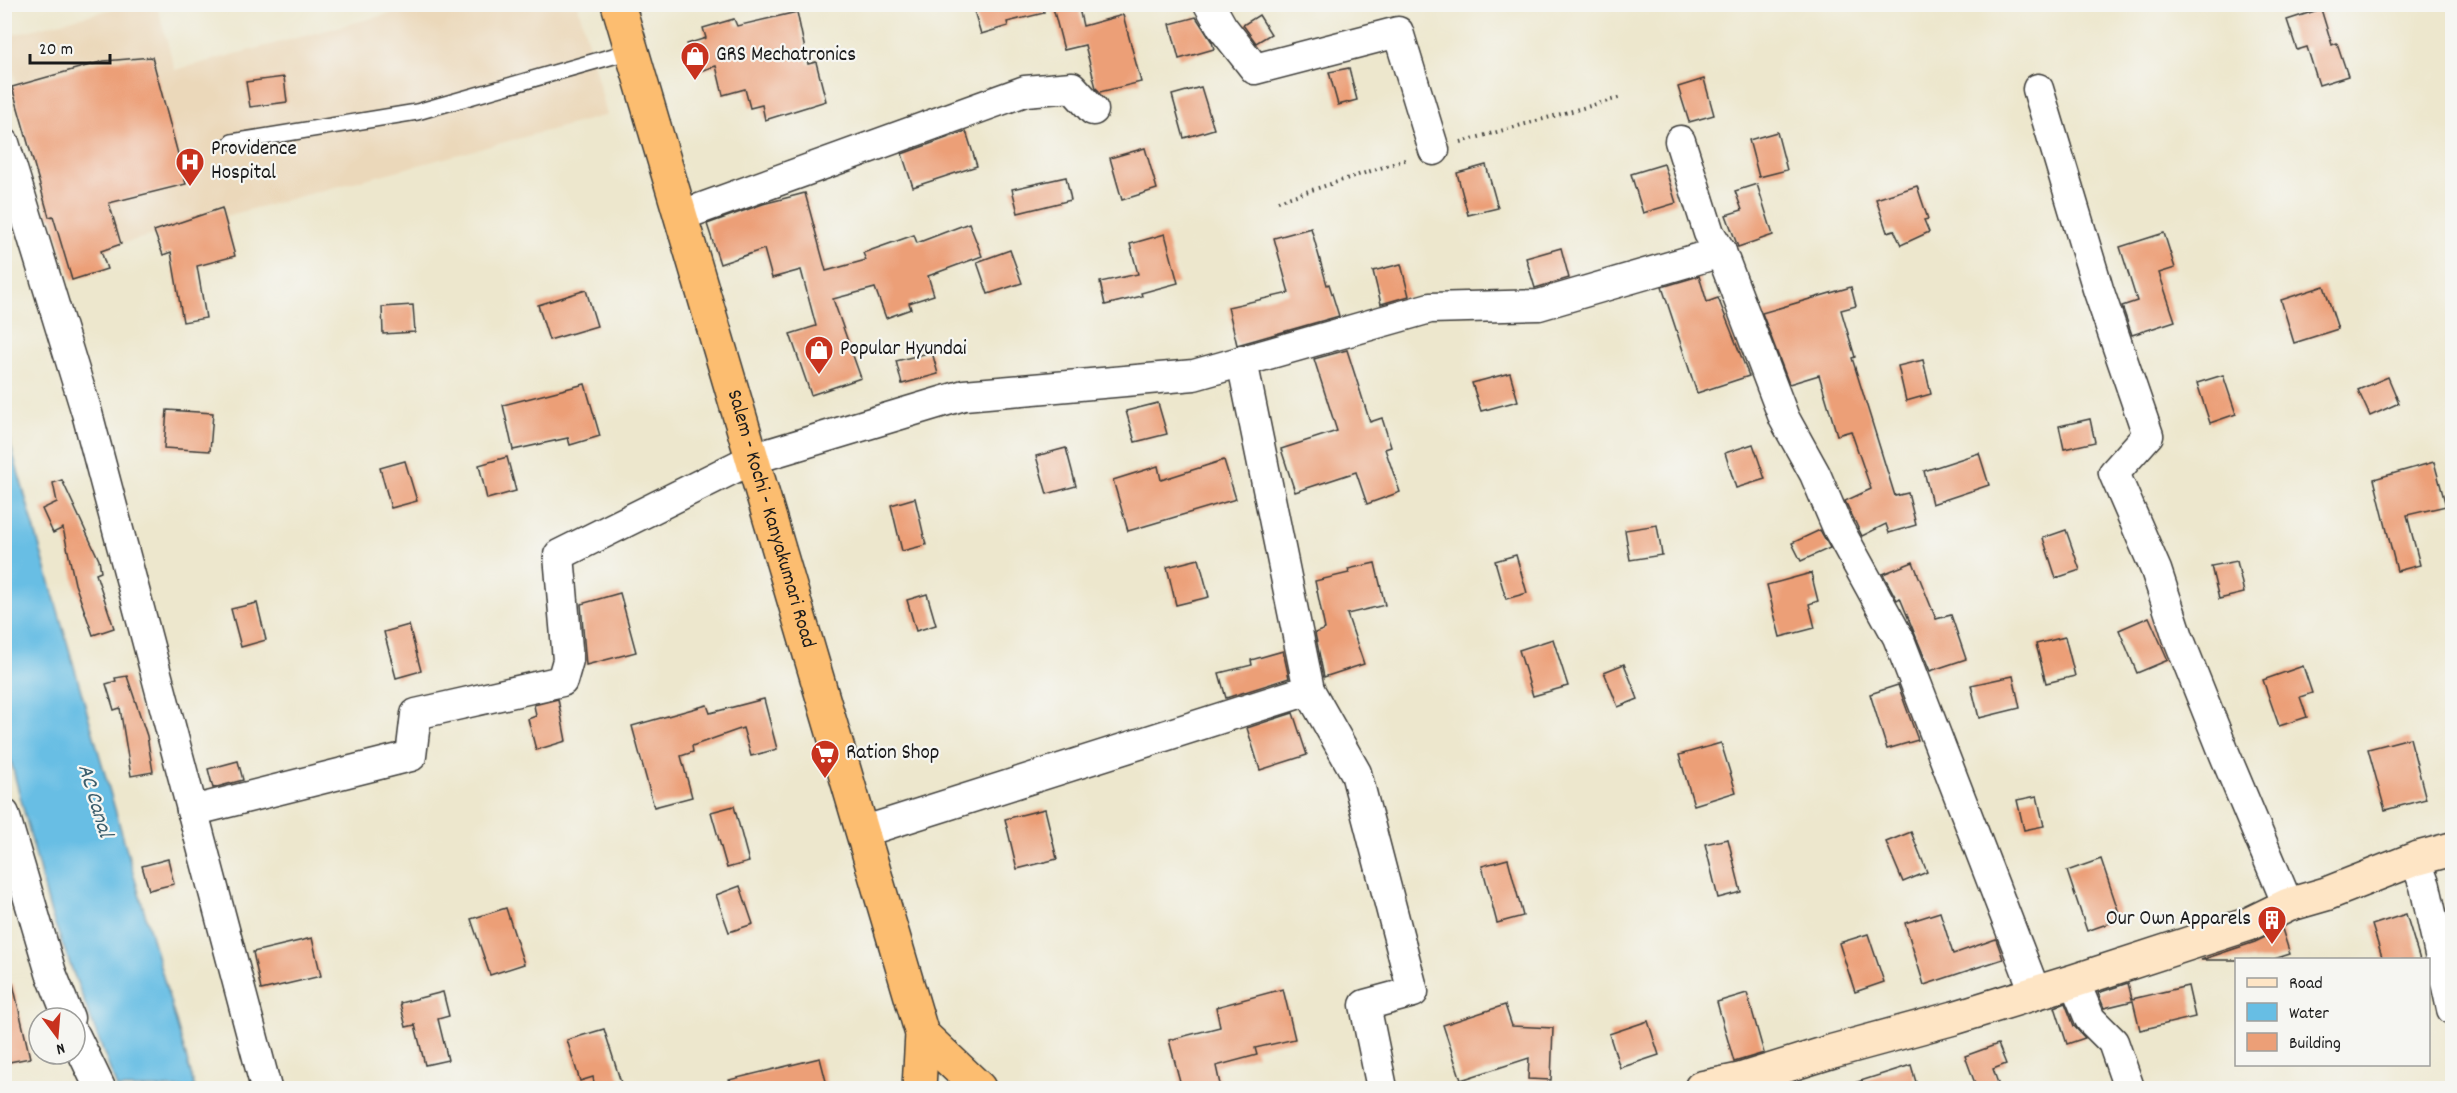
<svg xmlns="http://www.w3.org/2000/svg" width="2457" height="1093" viewBox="0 0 2457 1093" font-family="Dekko,sans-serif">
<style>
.built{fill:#ebd8ba}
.water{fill:#67bee4;stroke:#426d80;stroke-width:1.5}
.building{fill:#ec9f77}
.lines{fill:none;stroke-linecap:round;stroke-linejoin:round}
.lane-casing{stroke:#3b3a37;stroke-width:18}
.street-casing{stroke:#3b3a37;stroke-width:33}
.secondary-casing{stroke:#3b3a37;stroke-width:36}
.highway-casing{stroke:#3b3a37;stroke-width:36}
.path{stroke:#3b3a37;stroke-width:4;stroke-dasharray:1.5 4.5;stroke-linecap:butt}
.lane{stroke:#fff;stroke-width:15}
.street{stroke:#fff;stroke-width:30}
.secondary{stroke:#fee5c5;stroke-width:33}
.highway{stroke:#fcbd6f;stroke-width:33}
.labels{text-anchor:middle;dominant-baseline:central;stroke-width:4.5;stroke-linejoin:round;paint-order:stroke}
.poi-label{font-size:21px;fill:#1c1c1c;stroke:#f6f6f2;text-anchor:start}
.street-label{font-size:21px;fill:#1c1c1c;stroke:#f6f6f2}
.water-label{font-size:22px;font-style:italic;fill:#3a5d6c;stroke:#f6f6f2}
</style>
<rect width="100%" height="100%" fill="#f6f6f2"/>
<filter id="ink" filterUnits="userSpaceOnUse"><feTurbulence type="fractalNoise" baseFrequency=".0167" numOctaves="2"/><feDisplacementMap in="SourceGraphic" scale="12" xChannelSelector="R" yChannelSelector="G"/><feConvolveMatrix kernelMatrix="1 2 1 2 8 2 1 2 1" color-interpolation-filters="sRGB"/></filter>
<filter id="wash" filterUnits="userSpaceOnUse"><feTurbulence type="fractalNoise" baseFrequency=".008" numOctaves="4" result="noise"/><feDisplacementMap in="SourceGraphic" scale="24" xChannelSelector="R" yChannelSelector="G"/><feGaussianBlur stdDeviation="1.35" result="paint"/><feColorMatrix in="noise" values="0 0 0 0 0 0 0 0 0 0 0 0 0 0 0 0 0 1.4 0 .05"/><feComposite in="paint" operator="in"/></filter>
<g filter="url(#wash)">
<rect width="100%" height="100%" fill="#ede7cd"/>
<polygon class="built" points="127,5 157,5 175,70 422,5 578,5 607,115 63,259 4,37"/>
<polygon class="water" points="4,426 5,426 195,1088 117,1088 51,914 5,739"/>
<g id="blocks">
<g class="building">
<polygon points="972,4 1043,4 1044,13 1007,22 1008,26 981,34"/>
<polygon points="1052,4 1078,4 1083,26 1123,15 1141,82 1100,92 1096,88 1085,45 1064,50"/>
<polygon points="2321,9 2332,45 2337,43 2348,76 2319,85 2307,47 2297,50 2287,20"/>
<polygon points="797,12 808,64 816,62 826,101 765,120 762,105 750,108 745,89 723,95 716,66 696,72 687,44 706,38 703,28 734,19 737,26"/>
<polygon points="1259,15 1271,34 1256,43 1243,25"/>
<polygon points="1196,17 1212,42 1214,49 1179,59 1170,24"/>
<polygon points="152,57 186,184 109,203 121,244 101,251 107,269 72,280 53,216 49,217 12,87 104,61"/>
<polygon points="1349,68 1357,100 1338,105 1329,72"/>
<polygon points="284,77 287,102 250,107 246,82"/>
<polygon points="1704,79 1714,115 1689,122 1678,87"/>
<polygon points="1201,87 1214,129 1184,138 1172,95"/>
<polygon points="966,131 977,166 913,187 902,154"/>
<polygon points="1777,132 1787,170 1759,177 1749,140"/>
<polygon points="1145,148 1157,189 1122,200 1110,158"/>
<polygon points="1664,164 1676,203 1643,213 1631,174"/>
<polygon points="1486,165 1498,208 1468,215 1457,173"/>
<polygon points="1066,177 1071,200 1018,213 1012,189"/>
<polygon points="1757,184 1773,235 1738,247 1726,215 1742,210 1735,191"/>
<polygon points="1917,186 1928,219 1924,220 1929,232 1901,245 1894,230 1887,232 1876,199"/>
<polygon points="805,193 826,271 866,260 863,253 914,235 917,243 969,223 982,256 928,276 934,295 909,303 911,309 886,318 875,288 833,299 861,378 811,395 790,334 816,326 801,270 772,278 764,249 720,264 707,224 763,204"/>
<polygon points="222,208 235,256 197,266 206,318 183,322 171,252 163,255 154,231"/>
<polygon points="1311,228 1327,285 1329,284 1339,316 1237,345 1228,307 1289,293 1274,238"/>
<polygon points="2164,233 2175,268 2159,273 2175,321 2132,335 2122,306 2137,301 2120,247"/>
<polygon points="1165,234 1178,283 1141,293 1142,296 1105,305 1100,282 1138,274 1130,244"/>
<polygon points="1561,248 1569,278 1535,288 1526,258"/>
<polygon points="1010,250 1022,283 988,294 977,262"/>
<polygon points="1401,264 1409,296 1381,304 1373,271"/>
<polygon points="1699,276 1707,302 1718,298 1749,376 1697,393 1662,287"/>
<polygon points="2324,286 2338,329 2294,343 2281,300"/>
<polygon points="1851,287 1856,306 1841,310 1855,357 1852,358 1895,496 1908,493 1916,525 1889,533 1886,524 1862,536 1845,501 1871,489 1851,431 1837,435 1819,375 1789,384 1762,313"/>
<polygon points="586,290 597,326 549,340 538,305"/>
<polygon points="413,305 415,332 383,334 382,307"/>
<polygon points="1347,350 1370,422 1382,418 1391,447 1385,449 1400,492 1367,504 1356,472 1295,492 1281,449 1337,431 1314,359"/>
<polygon points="932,352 938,374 902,384 896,361"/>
<polygon points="1923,360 1931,394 1906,401 1898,366"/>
<polygon points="1510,373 1518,401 1481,411 1472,383"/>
<polygon points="2223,375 2236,414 2210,423 2197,383"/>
<polygon points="2388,377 2399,403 2370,416 2358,390"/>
<polygon points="585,384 600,436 570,445 568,438 513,450 503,405"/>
<polygon points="1158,403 1167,434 1135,442 1126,411"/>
<polygon points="167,410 213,413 210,451 164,448"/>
<polygon points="2090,419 2095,442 2064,449 2059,426"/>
<polygon points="1753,444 1765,479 1736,488 1725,453"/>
<polygon points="1066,448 1076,486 1047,494 1036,456"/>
<polygon points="1979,453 1989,485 1932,504 1924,471"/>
<polygon points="507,457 516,491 487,499 479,465"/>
<polygon points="1224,460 1236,499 1128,531 1113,480 1158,466 1161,480"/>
<polygon points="405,461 417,501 391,508 380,468"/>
<polygon points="2434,462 2446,506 2407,515 2420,565 2397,571 2374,479"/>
<polygon points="62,480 99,560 101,572 96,574 114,628 93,635 75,584 63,528 53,533 42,509 57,502 53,483"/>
<polygon points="915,498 926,545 902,551 891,505"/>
<polygon points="1657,525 1662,555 1630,560 1625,530"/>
<polygon points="1820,530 1830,548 1801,561 1792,543"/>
<polygon points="2066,530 2080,570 2056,578 2043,538"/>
<polygon points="1516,555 1527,593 1506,599 1495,561"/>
<polygon points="1199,559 1209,597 1176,605 1167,567"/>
<polygon points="2237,561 2244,593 2219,599 2211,566"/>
<polygon points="1913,562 1936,619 1951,615 1966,659 1930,671 1900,598 1897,600 1883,574"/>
<polygon points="1375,563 1385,605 1347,614 1364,664 1324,677 1315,633 1325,629 1315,581 1349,573 1348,569"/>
<polygon points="1811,573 1818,601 1809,604 1815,628 1780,637 1767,585"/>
<polygon points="620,593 636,652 586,665 581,604"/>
<polygon points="927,594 936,625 916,631 907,600"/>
<polygon points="257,603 266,640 241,647 231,609"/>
<polygon points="2149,617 2168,660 2137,673 2119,630"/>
<polygon points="409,625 421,671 396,678 384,632"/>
<polygon points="2065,637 2075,676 2046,683 2036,644"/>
<polygon points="1553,639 1568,686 1533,696 1519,650"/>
<polygon points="1283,651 1289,678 1226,698 1219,673 1252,665 1251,660"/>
<polygon points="1624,664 1638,699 1618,707 1604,672"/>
<polygon points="2303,666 2312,693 2300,697 2307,717 2279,726 2263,680"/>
<polygon points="127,676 147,736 153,772 131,776 120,708 114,710 106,684 116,681 115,678"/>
<polygon points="2013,676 2020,708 1979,718 1971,685"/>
<polygon points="1898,685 1918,740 1887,749 1870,694"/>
<polygon points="558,699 566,741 536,750 528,719 536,716 534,705"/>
<polygon points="764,699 777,749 751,756 743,728 692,746 693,752 681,756 692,797 654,807 632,726 707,705 710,713"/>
<polygon points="1293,713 1307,755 1260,770 1247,728"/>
<polygon points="2410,738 2426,799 2385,810 2368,749"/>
<polygon points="1721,743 1736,792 1694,805 1679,755"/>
<polygon points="238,761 243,780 213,788 208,769"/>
<polygon points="2037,796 2044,826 2024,830 2017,800"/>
<polygon points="734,806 749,862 727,868 711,812"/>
<polygon points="1045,809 1057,859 1017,869 1005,819"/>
<polygon points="1911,832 1927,872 1903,882 1886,842"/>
<polygon points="1728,839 1741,892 1718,898 1705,844"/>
<polygon points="168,859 174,884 149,890 142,866"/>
<polygon points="1508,859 1523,916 1497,923 1482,866"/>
<polygon points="2101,859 2121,919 2087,931 2067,871"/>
<polygon points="740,886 753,924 729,932 716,895"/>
<polygon points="506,908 524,964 490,975 471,919"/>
<polygon points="1940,912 1953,954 1996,939 2003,959 1924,985 1905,923"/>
<polygon points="2406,914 2420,960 2383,960 2372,925"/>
<polygon points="2282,929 2290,954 2271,960 2201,960 2255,942"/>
<polygon points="1868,934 1884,982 1855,992 1839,943"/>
<polygon points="312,938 321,976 261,990 253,952"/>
<polygon points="2128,983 2132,999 2188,986 2195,1017 2140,1030 2133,1001 2104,1008 2098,993"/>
<polygon points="13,984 30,1058 4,1063 4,985"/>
<polygon points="1283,989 1295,1039 1255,1048 1257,1055 1216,1066 1221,1089 1182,1089 1169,1040 1220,1027 1216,1007"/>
<polygon points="443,992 449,1016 438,1019 448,1060 425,1065 415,1025 406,1027 400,1003"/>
<polygon points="1747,993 1764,1053 1734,1062 1717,1002"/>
<polygon points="2065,1003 2074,1026 2085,1038 2067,1044 2055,1007"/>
<polygon points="1505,1005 1512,1026 1553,1028 1551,1080 1528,1079 1529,1058 1461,1080 1443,1025"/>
<polygon points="1648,1021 1659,1055 1620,1068 1609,1034"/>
<polygon points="604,1029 623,1089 595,1089 593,1077 580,1081 567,1040"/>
<polygon points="1998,1044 2006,1064 1993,1069 2000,1089 1977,1089 1965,1056"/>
<polygon points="820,1058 828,1089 730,1089 729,1080"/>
<polygon points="1911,1065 1918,1089 1851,1089 1851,1084"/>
</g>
</g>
</g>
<g filter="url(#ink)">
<use href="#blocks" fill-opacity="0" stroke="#3b3a37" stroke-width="1.5"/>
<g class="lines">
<g class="lane-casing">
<polyline id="lane" points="232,142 417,112 631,51"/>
</g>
<g class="street-casing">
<g id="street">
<polyline points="1209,4 1222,27 1255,69 1398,32 1434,150"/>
<polyline points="2038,89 2098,289 2148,435 2114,473 2156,570 2178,637 2225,755 2288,905"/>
<polyline points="1680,141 1709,233 1721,252 1784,418 1815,474 1838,528 1898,637 2035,992"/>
<polyline points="4,143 87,413 266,1088"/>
<polyline points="680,216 1025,91 1072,87 1093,110"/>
<polyline points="1242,361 1309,690 1356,773 1413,992 1365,1005 1382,1088"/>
<polyline points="192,811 411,756 416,714 562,681 568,660 559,555 752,459 964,395 1194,375 1430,308 1539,305 1721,252"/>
<polyline points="4,814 51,973 69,1018"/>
<polyline points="862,832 1309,690"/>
<polyline points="2415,859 2425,886 2452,1009"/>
<polyline points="2074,981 2090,1019 2113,1042 2129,1088"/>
<polyline points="75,1036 100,1088"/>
</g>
</g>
<g class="secondary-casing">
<polyline id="secondary" points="1701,1088 1740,1080 1833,1051 1954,1018 2074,981 2249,924 2288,905 2326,894 2415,859 2452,849"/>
</g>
<g class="highway-casing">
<g id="highway">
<path id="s1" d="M618,4L922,1034L919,1088"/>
<polyline points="922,1034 979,1088"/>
</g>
</g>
<g class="path">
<polyline points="1461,142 1622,97"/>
<polyline points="1278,201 1408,159"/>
</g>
<use href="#lane" class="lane"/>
<use href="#street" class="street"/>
<use href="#secondary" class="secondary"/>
<use href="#highway" class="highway"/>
</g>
</g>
<defs>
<g id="shop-pin" transform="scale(1.5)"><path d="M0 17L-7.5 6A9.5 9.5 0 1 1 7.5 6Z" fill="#c8321e" stroke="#f6f6f2"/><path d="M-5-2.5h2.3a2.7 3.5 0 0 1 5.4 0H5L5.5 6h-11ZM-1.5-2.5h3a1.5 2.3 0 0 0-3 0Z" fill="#fff"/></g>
<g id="hospital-pin" transform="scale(1.5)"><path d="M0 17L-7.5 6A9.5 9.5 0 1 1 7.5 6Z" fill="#c8321e" stroke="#f6f6f2"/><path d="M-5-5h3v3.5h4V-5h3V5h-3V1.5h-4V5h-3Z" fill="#fff"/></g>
<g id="supermarket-pin" transform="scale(1.5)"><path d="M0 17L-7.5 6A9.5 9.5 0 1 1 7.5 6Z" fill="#c8321e" stroke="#f6f6f2"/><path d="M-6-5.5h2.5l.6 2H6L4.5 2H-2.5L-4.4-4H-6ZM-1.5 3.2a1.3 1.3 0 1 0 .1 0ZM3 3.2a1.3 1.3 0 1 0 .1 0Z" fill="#fff"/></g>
<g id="building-pin" transform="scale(1.5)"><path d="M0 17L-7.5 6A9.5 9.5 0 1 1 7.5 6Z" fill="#c8321e" stroke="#f6f6f2"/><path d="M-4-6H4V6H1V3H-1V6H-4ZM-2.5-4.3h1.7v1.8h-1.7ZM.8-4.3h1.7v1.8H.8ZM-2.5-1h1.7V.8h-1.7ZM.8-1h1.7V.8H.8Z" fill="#fff"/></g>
</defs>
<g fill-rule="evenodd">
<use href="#shop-pin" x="695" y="56"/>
<use href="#hospital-pin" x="190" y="162"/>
<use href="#shop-pin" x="819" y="350"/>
<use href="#supermarket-pin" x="825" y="754"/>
<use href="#building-pin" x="2272" y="920"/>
</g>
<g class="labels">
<g class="poi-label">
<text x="716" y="56">GRS Mechatronics</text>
<text x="211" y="150">Providence<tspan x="211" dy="24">Hospital</tspan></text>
<text x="840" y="350">Popular Hyundai</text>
<text x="846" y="754">Ration Shop</text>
<text x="2251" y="920" text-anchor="end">Our Own Apparels</text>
</g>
<g class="street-label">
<text stroke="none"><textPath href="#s1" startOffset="537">Salem - Kochi - Kanyakumari Road</textPath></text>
</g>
<g class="water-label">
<text transform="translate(94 801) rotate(73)">AC Canal</text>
</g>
</g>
<rect width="2457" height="1093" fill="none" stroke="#f6f6f2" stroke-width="24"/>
<rect x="2235" y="958" width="195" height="108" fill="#f6f6f2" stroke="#9f9f9c" stroke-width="1.5"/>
<rect x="2247" y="978" width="30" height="9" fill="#fee5c5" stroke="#9f9f9c" stroke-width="1.5"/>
<text x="2289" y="988" font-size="18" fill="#1c1c1c">Road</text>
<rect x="2247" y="1003" width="30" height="18" fill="#67bee4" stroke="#9f9f9c" stroke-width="1.5"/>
<text x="2289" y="1018" font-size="18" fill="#1c1c1c">Water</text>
<rect x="2247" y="1033" width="30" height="18" fill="#ec9f77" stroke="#9f9f9c" stroke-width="1.5"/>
<text x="2289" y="1048" font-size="18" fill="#1c1c1c">Building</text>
<g transform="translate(57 1036) rotate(164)"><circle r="28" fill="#f6f6f2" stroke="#9f9f9c" stroke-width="1.5"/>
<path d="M0-4.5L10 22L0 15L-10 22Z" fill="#c8321e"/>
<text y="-9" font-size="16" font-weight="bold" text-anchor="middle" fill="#1c1c1c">N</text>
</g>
<path d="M30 54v9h80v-9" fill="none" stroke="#1c1c1c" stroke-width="3"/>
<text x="39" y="54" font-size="18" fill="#1c1c1c" stroke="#f6f6f2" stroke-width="4.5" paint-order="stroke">20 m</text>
</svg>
